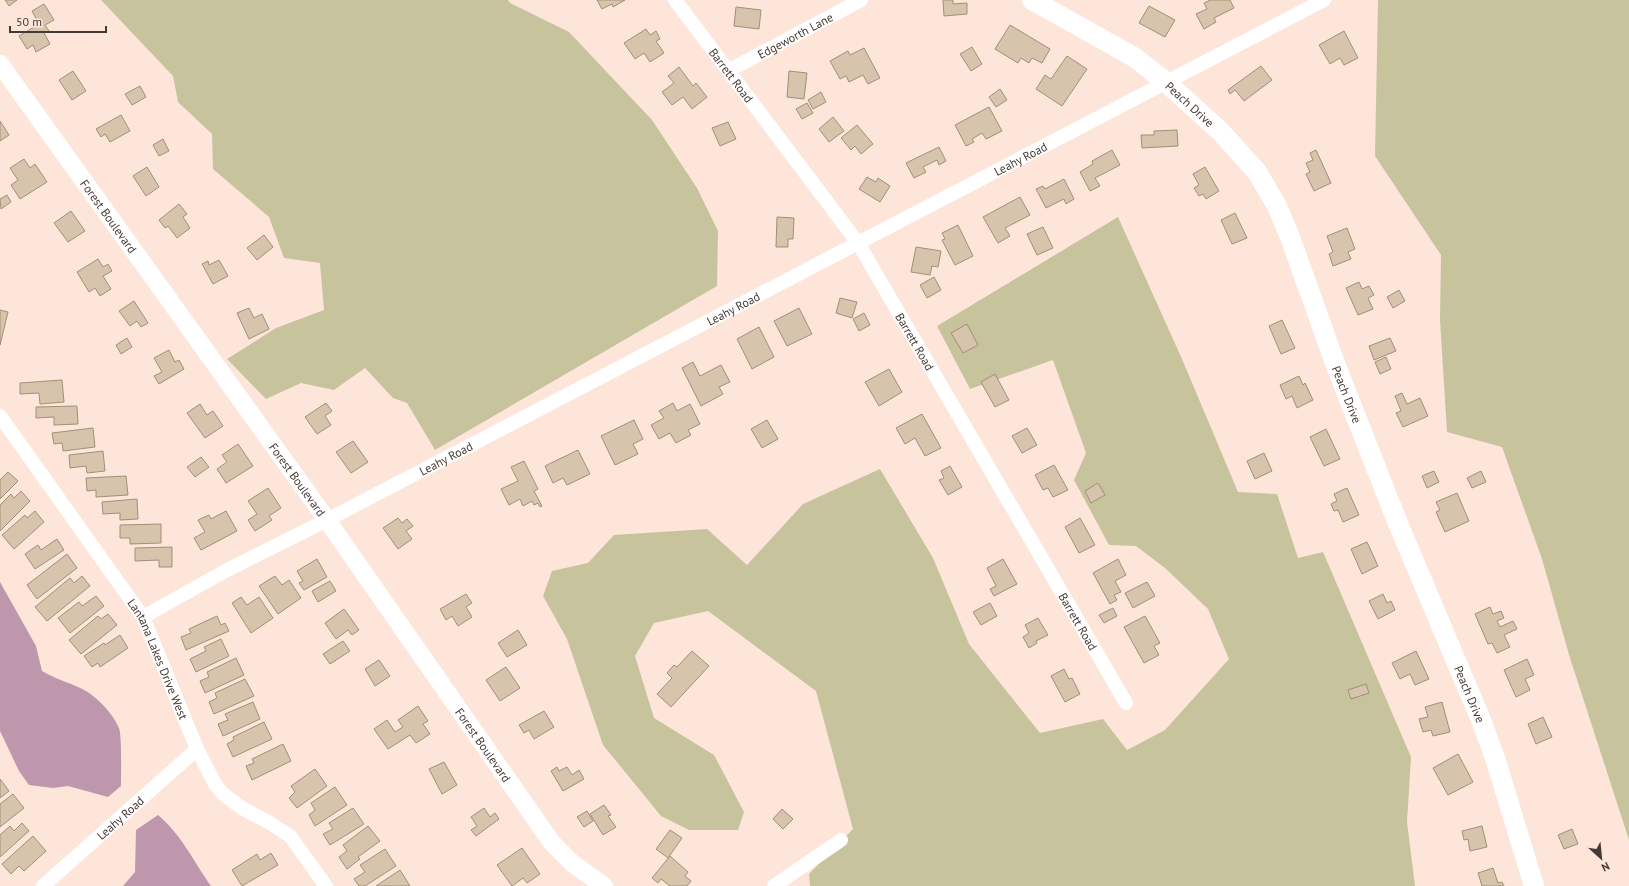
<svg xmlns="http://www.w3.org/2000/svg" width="1629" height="886" viewBox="0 0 1629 886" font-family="'PT Sans',sans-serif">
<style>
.green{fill:#c7c39d}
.water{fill:#be97ac}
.building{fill:#d7c4ac;stroke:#a18f78}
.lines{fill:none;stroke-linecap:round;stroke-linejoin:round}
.minor{stroke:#fff;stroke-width:14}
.tertiary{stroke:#fff;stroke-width:18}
.secondary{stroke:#fff;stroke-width:20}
.labels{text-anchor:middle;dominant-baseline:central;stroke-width:4;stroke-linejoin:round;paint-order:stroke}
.street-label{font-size:12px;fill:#453933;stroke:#fee5da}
</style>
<rect width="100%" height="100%" fill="#fee5da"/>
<g class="green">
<polygon points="101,0 508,0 510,3 569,32 652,120 697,188 718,231 717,286 435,450 407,403 393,398 365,368 334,390 301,383 266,399 227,359 276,328 324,310 320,263 284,258 269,217 213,169 212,134 178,102 173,76"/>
<polygon points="1378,0 1629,0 1629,840 1570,658 1542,559 1502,447 1447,432 1440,320 1441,255 1375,156"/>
<polygon points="1118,217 1182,359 1238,492 1277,494 1298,558 1323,552 1411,757 1407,822 1415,886 810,886 809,874 853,829 816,691 708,611 654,623 635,656 654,718 714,755 744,812 738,830 689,830 661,816 603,745 567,639 543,596 552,571 588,563 614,535 707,529 747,565 803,504 880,469 933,558 969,644 1040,733 1103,719 1127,750 1165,730 1229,659 1208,609 1165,568 1136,546 1109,545 1074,480 1086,453 1053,360 970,389 937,326"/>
</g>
<g class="water">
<path d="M0,582L36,646L42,671C57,680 72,683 86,691C99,699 113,714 119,728C122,736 121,775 121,786L108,797L68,786L53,788L29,785L19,771L0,731Z"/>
<path d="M158,815C181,834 194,862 211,886H123L135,872L136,830Z"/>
</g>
<g class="building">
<polygon points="5,0 17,0 9,6"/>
<polygon points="597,0 625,0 613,7 612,4 602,9"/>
<polygon points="943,0 953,0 953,4 967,3 967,14 944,16"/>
<polygon points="1210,0 1230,0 1234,8 1214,18 1216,22 1204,29 1196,14 1207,9 1204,3"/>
<polygon points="44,4 54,20 45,25 49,31 44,33 50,44 36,52 33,45 27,49 19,36 39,24 32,11"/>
<polygon points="1149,6 1175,20 1165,37 1139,23"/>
<polygon points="736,7 761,10 759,29 734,26"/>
<polygon points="1010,25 1050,49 1042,63 1032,58 1029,63 1021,58 1018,63 995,49"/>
<polygon points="646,29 650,35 656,31 660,39 656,41 664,53 650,62 644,53 635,59 624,43"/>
<polygon points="1344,31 1358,58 1344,65 1340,58 1330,64 1319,45"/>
<polygon points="972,47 982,64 971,71 960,54"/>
<polygon points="864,48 880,78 868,84 863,75 849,82 846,76 840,79 830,61 848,51 850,55"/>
<polygon points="1067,56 1087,69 1062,106 1036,89 1045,75 1051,79"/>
<polygon points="1261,66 1272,80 1244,101 1235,90 1230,94 1228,90"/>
<polygon points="679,67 693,86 696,83 707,97 692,109 683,97 672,105 662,92 674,83 668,76"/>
<polygon points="73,71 86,91 72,100 59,80"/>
<polygon points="789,71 807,73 804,99 787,97"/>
<polygon points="140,86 146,97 132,105 125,94"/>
<polygon points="1000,89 1007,100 996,107 989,97"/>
<polygon points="821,92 826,102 813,109 808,100"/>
<polygon points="807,103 813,113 802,119 796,109"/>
<polygon points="989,107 1002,131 986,139 982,133 972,139 974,142 966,146 955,125"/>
<polygon points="121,115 130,131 110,142 105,134 101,137 96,129"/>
<polygon points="833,117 844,131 829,142 819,129"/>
<polygon points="0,121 9,135 0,141"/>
<polygon points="728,122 736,139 720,146 712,128"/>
<polygon points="857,125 873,144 861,154 855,146 851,150 841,138"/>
<polygon points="1177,130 1178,146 1142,148 1141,135 1154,135 1154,131"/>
<polygon points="163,139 169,151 159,156 153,145"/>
<polygon points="939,147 946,161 939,165 937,160 923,167 926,172 914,178 906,163"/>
<polygon points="1112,150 1120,165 1095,178 1100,186 1090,191 1080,172 1093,164 1092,161"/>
<polygon points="1316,150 1331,183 1314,191 1306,174 1310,172 1306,163 1313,160 1310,153"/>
<polygon points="24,159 30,168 35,164 47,182 20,199 11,185 18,180 10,168"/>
<polygon points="147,167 159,187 146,196 133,176"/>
<polygon points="1205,167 1219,191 1206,199 1203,194 1199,196 1194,188 1199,185 1193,174"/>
<polygon points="867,177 876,182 878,178 890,186 880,202 859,189"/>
<polygon points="1064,179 1074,199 1066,204 1064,199 1046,208 1036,189 1043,186 1045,189"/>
<polygon points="7,195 11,202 1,209 0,199"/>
<polygon points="1020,197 1030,215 1005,228 1010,236 998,243 983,217"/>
<polygon points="179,204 187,214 183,217 190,228 177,238 168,226 165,228 159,220"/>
<polygon points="71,211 85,231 68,242 54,223"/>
<polygon points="1235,213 1247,238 1232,244 1221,220"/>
<polygon points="777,217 794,218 793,239 788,239 788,247 776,247"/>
<polygon points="958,225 973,256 955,265 942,240 945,239 942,233"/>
<polygon points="1043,227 1053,248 1037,255 1027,234"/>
<polygon points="1347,228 1355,249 1348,252 1351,259 1333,266 1329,254 1333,252 1327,236"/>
<polygon points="264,235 273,247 257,260 247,248"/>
<polygon points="916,247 941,251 938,267 932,266 930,275 911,272"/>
<polygon points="98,259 103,267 108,264 112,271 103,276 111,289 100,296 95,288 89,292 77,272"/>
<polygon points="219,260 228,276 213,284 202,264 208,261 209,265"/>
<polygon points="934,277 941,290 927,298 920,285"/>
<polygon points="1359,282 1362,289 1369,286 1374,295 1368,298 1373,309 1358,315 1346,288"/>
<polygon points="1399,290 1405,301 1393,308 1387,297"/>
<polygon points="840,298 857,302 852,318 836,313"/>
<polygon points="134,301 148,323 141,327 137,321 130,326 119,311"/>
<polygon points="249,308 254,318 262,314 269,329 249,339 237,313"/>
<polygon points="799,308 812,334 787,346 774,321"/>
<polygon points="0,310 8,312 0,345"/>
<polygon points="864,313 870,325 859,331 853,319"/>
<polygon points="1282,320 1295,348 1281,354 1269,326"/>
<polygon points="967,324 978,345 963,353 951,333"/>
<polygon points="759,327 774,357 752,369 737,339"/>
<polygon points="127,338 132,347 121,354 116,345"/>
<polygon points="1390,338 1396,351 1374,360 1369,346"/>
<polygon points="169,350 175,362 179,360 184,369 159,384 154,376 162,372 154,358"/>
<polygon points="1386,357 1391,369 1380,374 1375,362"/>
<polygon points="693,362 700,376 721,365 730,382 719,387 723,394 701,406 682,368"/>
<polygon points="889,369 902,392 879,406 865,382"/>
<polygon points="995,374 1009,400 995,407 981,382"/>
<polygon points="1299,376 1303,385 1305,383 1313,400 1297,408 1292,396 1286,399 1280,385"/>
<polygon points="62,380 64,402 40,404 39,393 20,394 20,383"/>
<polygon points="1402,393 1407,404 1420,398 1428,416 1403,427 1396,413 1401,411 1395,396"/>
<polygon points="326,403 332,411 325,416 331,425 317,434 305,417"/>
<polygon points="673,403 677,411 690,404 700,424 688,430 691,435 676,443 670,433 659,439 651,425 664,418 659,411"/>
<polygon points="200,404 207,415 213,411 223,426 205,438 187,413"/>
<polygon points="77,406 78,424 54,425 54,417 36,418 36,407"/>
<polygon points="922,414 941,448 925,456 915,438 905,444 896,428"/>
<polygon points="634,420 643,439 633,444 638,454 615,465 601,436"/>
<polygon points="767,420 778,439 762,448 751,429"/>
<polygon points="93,428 95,447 63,451 62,443 54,444 52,433"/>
<polygon points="1027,428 1037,445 1022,453 1012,436"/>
<polygon points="1326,429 1340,459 1324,466 1310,437"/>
<polygon points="353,441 368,462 351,473 336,452"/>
<polygon points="238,444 253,466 226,483 217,469 227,462 222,455"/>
<polygon points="578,450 590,474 567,485 563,478 553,483 545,466"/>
<polygon points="103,451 105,471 87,473 86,466 70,468 69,455"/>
<polygon points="1264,453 1272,471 1255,479 1247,461"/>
<polygon points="201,457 209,467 195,477 187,467"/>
<polygon points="524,461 538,489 534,491 542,506 540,507 538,503 534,505 532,501 523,506 520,499 509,505 501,489 518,481 511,467"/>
<polygon points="1054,465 1068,490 1053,497 1048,488 1043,490 1035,475"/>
<polygon points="950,466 962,487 948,495 939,480 944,478 941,471"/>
<polygon points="1434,471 1439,482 1427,488 1422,476"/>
<polygon points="1481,471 1486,482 1472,488 1467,478"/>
<polygon points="8,472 18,481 0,499 0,480"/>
<polygon points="126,476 128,495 96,497 96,490 87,491 86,478"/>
<polygon points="1098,483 1105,495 1091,503 1085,491"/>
<polygon points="268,488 281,508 269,516 272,520 255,531 248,520 257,514 248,501"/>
<polygon points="1347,488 1359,515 1343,522 1338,510 1334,511 1331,504 1337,501 1334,494"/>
<polygon points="21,491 30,501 0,531 0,505 11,494 14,498"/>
<polygon points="1457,493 1469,521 1445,532 1436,512 1440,510 1436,502"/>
<polygon points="137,499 138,519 120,520 120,513 103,514 102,502"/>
<polygon points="35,511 44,522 14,549 2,535 25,515 27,518"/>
<polygon points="226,511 237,531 201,550 194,538 205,532 198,520 209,515 211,519"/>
<polygon points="398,518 402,523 407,519 413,526 406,531 412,539 398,549 383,528"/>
<polygon points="1080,518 1095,545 1079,553 1065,527"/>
<polygon points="161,524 161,543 130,544 130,538 120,538 120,525"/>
<polygon points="57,539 64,550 35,569 25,554 38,545 41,550"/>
<polygon points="1367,542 1378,566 1362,574 1351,549"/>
<polygon points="172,547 172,567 159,567 159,560 135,561 135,548"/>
<polygon points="67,554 77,568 37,599 27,585"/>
<polygon points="317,559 327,577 304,590 299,583 303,581 297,571"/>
<polygon points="1003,559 1017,584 994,596 990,589 996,586 987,568"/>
<polygon points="1118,559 1126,575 1115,581 1121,592 1114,595 1117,600 1110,604 1093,573"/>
<polygon points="82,576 90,586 47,621 35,607 70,578 74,583"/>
<polygon points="275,576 282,585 289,580 301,598 278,614 259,586"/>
<polygon points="330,581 336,591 318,602 312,591"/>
<polygon points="1147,582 1155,596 1133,608 1125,593"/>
<polygon points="466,594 472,603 466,607 472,617 458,626 452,616 446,620 440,609"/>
<polygon points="1383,594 1387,603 1391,601 1395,610 1378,619 1369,601"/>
<polygon points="96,596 104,606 70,633 58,618 79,602 82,606"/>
<polygon points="241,597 247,605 259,597 273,618 251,633 232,603"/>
<polygon points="990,603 997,616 981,625 973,612"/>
<polygon points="1490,607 1493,614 1501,611 1504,618 1497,621 1500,627 1513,621 1517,629 1504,635 1510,647 1497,653 1492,643 1488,644 1475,614"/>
<polygon points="1113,608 1117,616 1104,623 1099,615"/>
<polygon points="344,609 359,630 352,635 348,630 336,639 325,623"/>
<polygon points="108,614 117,625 81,654 69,640 98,616 101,619"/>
<polygon points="217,616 221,625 225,623 229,631 186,650 181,637 191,633 189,629"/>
<polygon points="1145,616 1160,643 1154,646 1159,655 1144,663 1124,627"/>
<polygon points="1038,618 1048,635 1036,641 1037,643 1029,648 1023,637 1029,633 1025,625"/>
<polygon points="518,630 527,645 507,657 498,643"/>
<polygon points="120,635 128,648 100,667 98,663 92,667 84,656 104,643 105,645"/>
<polygon points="221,639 229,656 196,672 190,659 206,651 204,647"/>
<polygon points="343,641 350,651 330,664 323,654"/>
<polygon points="692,651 709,666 671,707 657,694 672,678 667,673 674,665 677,667"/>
<polygon points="1416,651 1429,679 1415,685 1410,674 1400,679 1392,663"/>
<polygon points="236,658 244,675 205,693 200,681 209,677 207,672"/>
<polygon points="1527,659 1534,675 1525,679 1530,690 1516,697 1504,670"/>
<polygon points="379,660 390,676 375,686 365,669"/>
<polygon points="506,667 520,688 500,701 486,680"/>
<polygon points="1064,669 1069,679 1072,678 1080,694 1065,702 1051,676"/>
<polygon points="245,679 254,696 214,714 209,702 217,698 215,693"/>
<polygon points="1366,684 1369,693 1351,699 1348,690"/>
<polygon points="253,702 260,719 223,736 218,724 228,720 225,714"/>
<polygon points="1442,702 1450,732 1433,736 1431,730 1423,732 1419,719 1428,717 1425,707"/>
<polygon points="418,706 428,721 423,724 430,734 416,743 410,735 388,749 374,729 387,720 395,732 403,727 398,720"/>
<polygon points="544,711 554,727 534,739 529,730 524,733 519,725"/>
<polygon points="1543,717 1552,737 1536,744 1528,724"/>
<polygon points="264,722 272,739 233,757 227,744 234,740 233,737"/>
<polygon points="283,744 291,761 252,780 246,766 254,763 252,759"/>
<polygon points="1458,754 1473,782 1448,795 1433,768"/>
<polygon points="444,762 457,785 442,794 429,769"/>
<polygon points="557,767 559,771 567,767 572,775 579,770 584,779 563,791 551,771"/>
<polygon points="315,769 327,786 297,808 289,798 295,792 291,786"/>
<polygon points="0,779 9,791 0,798"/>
<polygon points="335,787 347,805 315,826 309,815 315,810 311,803"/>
<polygon points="13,794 24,808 0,827 0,804"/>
<polygon points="604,805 611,815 608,816 616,827 603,835 590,814"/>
<polygon points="353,808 364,824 330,845 323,834 333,829 329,823"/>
<polygon points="484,808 490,817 495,813 499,819 476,836 471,830 477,826 471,817"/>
<polygon points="782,809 793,819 783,829 773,819"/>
<polygon points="587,811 593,821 584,827 577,817"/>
<polygon points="22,823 29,831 0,857 0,835 10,826 14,831"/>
<polygon points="368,826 380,841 358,857 360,859 347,869 339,857 347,851 343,845"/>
<polygon points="1482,826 1487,847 1470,851 1468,839 1464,840 1462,831"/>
<polygon points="1572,829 1578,844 1564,849 1558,835"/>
<polygon points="670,830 682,838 668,858 656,849"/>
<polygon points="33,836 46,851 24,871 19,866 11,874 2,864"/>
<polygon points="522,848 540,874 527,883 523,878 512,886 497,865"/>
<polygon points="385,849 396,866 365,886 359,886 354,879 365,872 360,865"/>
<polygon points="271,853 278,865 242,886 232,870 257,854 260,860"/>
<polygon points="670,856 688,872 685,876 691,881 687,886 670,886 661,879 658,883 652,878"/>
<polygon points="1493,868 1498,883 1502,882 1504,886 1482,886 1478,873"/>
<polygon points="400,870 410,886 376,886"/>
</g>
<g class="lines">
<g class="minor">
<path id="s1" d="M675,0L858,243L1126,703"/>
<path id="s2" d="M728,71L861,0"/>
<path id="s3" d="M0,416L143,617L197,749L215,784L223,794L242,808L270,823L290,836L326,886"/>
<path id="s4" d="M143,617L227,570L327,520L1324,0"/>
<path id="s5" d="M43,886L197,749"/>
<polyline points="774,886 841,840"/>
</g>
<path class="tertiary" id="s6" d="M0,64L327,520L552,843L572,863L604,886"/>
<path class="secondary" id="s7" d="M1032,0L1134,57L1166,82L1221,132L1257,172L1277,206L1290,237L1336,366L1397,521L1481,720L1495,758L1534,886"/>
</g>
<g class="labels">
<g class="street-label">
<text stroke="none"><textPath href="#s2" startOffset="76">Edgeworth Lane</textPath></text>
<text stroke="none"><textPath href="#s1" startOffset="94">Barrett Road</textPath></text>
<text stroke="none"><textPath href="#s7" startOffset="190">Peach Drive</textPath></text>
<text stroke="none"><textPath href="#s4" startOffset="990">Leahy Road</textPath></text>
<text stroke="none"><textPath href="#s6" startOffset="187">Forest Boulevard</textPath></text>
<text stroke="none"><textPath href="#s4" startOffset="666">Leahy Road</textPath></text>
<text stroke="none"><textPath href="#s1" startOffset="418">Barrett Road</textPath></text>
<text stroke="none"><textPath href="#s7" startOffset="526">Peach Drive</textPath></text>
<text stroke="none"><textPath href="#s4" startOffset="342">Leahy Road</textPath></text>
<text stroke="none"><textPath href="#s6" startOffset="511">Forest Boulevard</textPath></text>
<text stroke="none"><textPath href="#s1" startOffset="742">Barrett Road</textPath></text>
<text stroke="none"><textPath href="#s3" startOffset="291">Lantana Lakes Drive West</textPath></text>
<text stroke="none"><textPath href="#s7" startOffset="850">Peach Drive</textPath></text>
<text stroke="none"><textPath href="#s6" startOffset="835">Forest Boulevard</textPath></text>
<text stroke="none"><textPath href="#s5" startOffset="103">Leahy Road</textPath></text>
</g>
</g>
<g transform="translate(1601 858) rotate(153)" stroke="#fee5da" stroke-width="3" paint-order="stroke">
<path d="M0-3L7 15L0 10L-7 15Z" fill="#453933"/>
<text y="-6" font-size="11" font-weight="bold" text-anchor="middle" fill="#453933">N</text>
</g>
<path d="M10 26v6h96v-6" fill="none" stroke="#453933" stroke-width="2"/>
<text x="16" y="26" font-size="12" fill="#453933" stroke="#fee5da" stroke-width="3" paint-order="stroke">50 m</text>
</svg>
